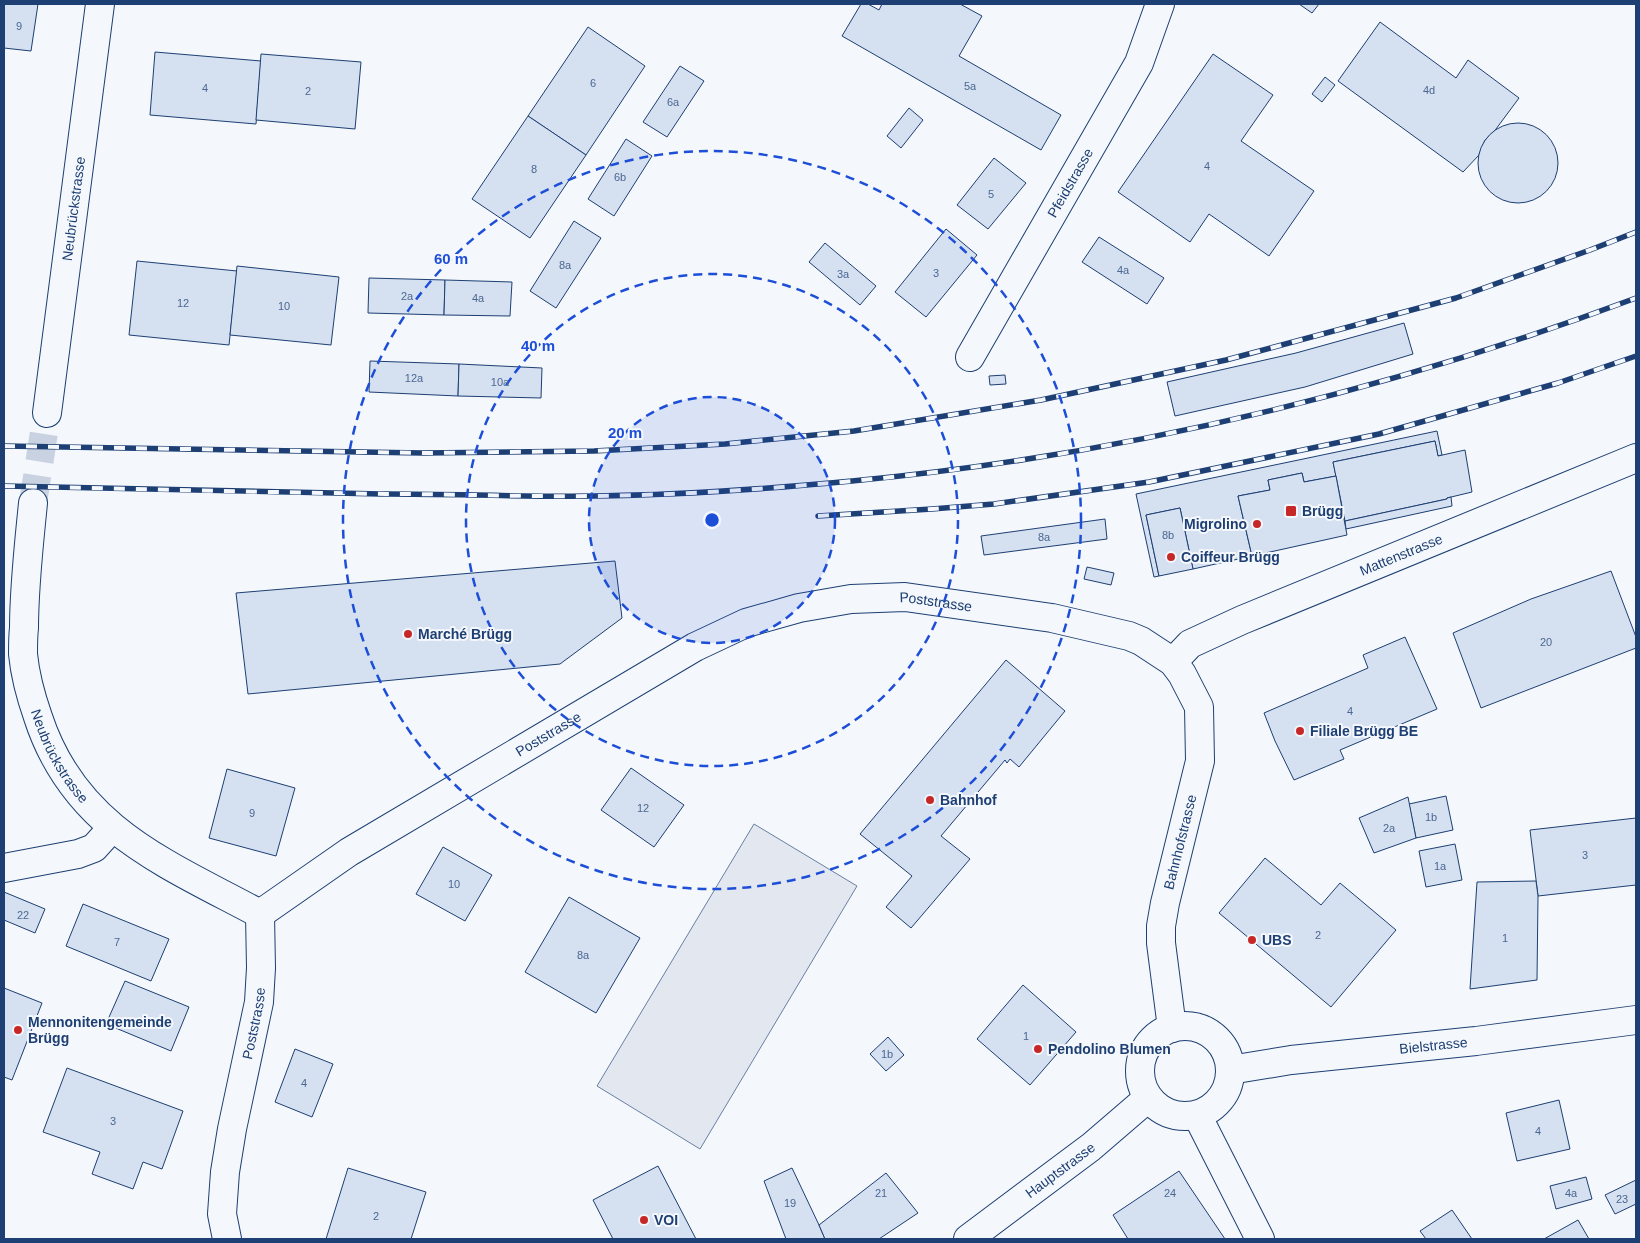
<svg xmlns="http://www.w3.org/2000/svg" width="1640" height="1243" viewBox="0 0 1640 1243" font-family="Arial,sans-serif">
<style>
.parking{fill:#e3e8f0;stroke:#687fa3}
.building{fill:#d5e0f0;stroke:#1d3f73}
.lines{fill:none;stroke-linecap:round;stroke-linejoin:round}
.minor-tunnel{stroke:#c9d2e0;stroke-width:28;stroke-dasharray:28 14;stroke-linecap:butt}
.minor-casing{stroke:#1d3f73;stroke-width:30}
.major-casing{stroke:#1d3f73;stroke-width:30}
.minor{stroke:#f4f7fb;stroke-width:28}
.major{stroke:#f4f7fb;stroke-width:28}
.rail-casing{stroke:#1d3f73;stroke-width:5.5}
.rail{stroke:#f4f7fb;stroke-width:4;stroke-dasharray:11;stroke-linecap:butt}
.ring{fill:none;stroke:#1d4ed8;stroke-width:2.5;stroke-dasharray:9 6}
.poi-dot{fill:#c62828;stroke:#f4f7fb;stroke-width:2}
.labels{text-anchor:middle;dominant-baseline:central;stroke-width:4;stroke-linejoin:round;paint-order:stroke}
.number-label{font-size:11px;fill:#4b6792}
.street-label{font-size:14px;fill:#1d3f73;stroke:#f4f7fb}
.poi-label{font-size:14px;font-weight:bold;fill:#1d3f73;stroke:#f4f7fb;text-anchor:start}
.centre{fill:#1d4ed8;stroke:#f4f7fb;stroke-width:2.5}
.ring-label{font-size:15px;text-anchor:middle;font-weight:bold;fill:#1d4ed8;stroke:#f4f7fb;stroke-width:4;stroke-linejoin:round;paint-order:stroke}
</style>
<rect width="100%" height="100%" fill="#f4f7fb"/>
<polygon class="parking" points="754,824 857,886 700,1149 597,1086"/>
<g class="building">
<polygon points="4,4 38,4 31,51 4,48"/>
<polygon points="861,4 868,4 879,10 882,4 960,4 982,16 959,56 1061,115 1041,150 842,36"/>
<polygon points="1299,4 1319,4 1312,13"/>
<polygon points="1380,22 1456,78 1468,60 1519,98 1496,129 1485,140 1479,155 1463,172 1338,81"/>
<polygon points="588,27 645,66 586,155 528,116"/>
<polygon points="155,52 261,61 256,124 150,115"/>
<polygon points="261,54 361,62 355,129 256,120"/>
<polygon points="1213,54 1273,95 1241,141 1314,191 1269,256 1209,214 1190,242 1118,192"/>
<polygon points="680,66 704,81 667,137 643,122"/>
<polygon points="1325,77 1335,85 1322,102 1312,94"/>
<polygon points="909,108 923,120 901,148 887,136"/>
<polygon points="528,116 586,155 530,238 472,199"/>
<circle cx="1518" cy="163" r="40"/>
<polygon points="626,139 652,156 614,216 588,199"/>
<polygon points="994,158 1026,183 988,229 957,205"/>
<polygon points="574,221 601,238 556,308 530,291"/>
<polygon points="946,229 977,255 926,317 895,292"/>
<polygon points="1099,237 1164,278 1147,304 1082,262"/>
<polygon points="825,243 876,286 860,305 809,262"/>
<polygon points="137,261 237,271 229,345 129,335"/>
<polygon points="237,266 339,277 331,345 230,335"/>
<polygon points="369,278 445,280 444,315 368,313"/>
<polygon points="445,280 512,282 510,316 444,315"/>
<polygon points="1404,323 1413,354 1305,387 1175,416 1167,382 1296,353"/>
<polygon points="370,361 459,364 458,396 369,392"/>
<polygon points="459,364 542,368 541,398 458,396"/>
<polygon points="1005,375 1006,384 990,385 989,376"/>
<polygon points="1437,431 1442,455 1438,456 1435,441 1333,462 1336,476 1304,482 1302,473 1268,480 1270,490 1238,496 1252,556 1193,569 1180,508 1146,515 1159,576 1154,577 1136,494"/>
<polygon points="1435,441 1438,456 1465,450 1472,492 1447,498 1447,499 1345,521 1333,462"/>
<polygon points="1302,473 1304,482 1336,476 1347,535 1252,556 1238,496 1270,490 1268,480"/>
<polygon points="1451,497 1452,506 1346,529 1345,521 1447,499 1447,498"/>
<polygon points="1180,508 1193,569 1159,576 1146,515"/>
<polygon points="1105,519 1107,539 984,555 981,536"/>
<polygon points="615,561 622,618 560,664 248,694 236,593"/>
<polygon points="1087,567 1114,573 1111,585 1084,579"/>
<polygon points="1611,571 1636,637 1636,648 1481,708 1453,633 1531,599"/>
<polygon points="1405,637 1437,709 1340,750 1344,759 1294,780 1275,741 1264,713 1368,668 1363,655"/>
<polygon points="1006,660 1065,711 1019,767 1010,759 1007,763 1005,760 941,836 970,859 911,928 886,907 912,876 860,834"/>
<polygon points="631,768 684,805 654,847 601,810"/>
<polygon points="227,769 295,788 276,856 209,838"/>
<polygon points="1446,796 1453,830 1416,838 1409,804"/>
<polygon points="1408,797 1416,838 1374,853 1359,818"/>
<polygon points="1636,818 1636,885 1538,896 1530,830"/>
<polygon points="1455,844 1462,880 1426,887 1419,851"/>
<polygon points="443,847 492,875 465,921 416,894"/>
<polygon points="1265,858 1321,905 1340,883 1396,930 1331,1007 1219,913"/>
<polygon points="1536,881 1538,896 1537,980 1470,989 1477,882"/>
<polygon points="4,892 45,909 35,933 4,920"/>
<polygon points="569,897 640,938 596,1013 525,972"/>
<polygon points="83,904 169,939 151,981 66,946"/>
<polygon points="125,981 189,1007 171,1051 106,1024"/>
<polygon points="1023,985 1076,1032 1030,1085 977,1039"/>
<polygon points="4,988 42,1003 12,1080 4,1077"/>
<polygon points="888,1037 904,1055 886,1071 870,1054"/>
<polygon points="295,1049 333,1064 312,1117 275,1102"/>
<polygon points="67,1068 183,1111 162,1169 143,1162 133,1189 92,1174 100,1152 43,1132"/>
<polygon points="1559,1100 1570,1149 1517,1161 1506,1113"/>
<polygon points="658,1166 696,1239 613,1239 593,1200"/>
<polygon points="348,1168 426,1192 411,1239 326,1239"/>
<polygon points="792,1168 819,1225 825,1239 786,1239 764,1181"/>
<polygon points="1179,1171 1225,1239 1128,1239 1113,1215"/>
<polygon points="886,1173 918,1213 879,1239 825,1239 819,1225"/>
<polygon points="1586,1177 1592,1199 1556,1209 1550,1186"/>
<polygon points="1636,1180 1636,1204 1615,1214 1605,1195"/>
<polygon points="1452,1210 1472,1239 1426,1239 1420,1231"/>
<polygon points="1578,1220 1589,1239 1544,1239"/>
</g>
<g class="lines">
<polyline class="minor-tunnel" points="33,503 47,413"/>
<g class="minor-casing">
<g id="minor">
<path id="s1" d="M970,357L1139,63L1160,4"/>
<path id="s2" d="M47,413L100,4"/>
<path id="s3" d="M33,503C29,544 24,586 24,628C23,636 23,645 23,654C25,675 31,697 38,717C74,828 165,863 260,914"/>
<path id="s4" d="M1173,662L1190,644L1242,620L1636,458"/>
<polyline points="4,868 78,854 94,848 112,828"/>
<path id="s5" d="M260,914L349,852L695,647L746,623L799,608L851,599L905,597L1052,618L1129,636L1141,641L1173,662L1182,674L1199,707L1200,761L1165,903L1161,926V943L1172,1028"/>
<polyline points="1197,1115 1260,1239"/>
<path id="s6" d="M227,1239L222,1214L225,1172L232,1129L259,1002L261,968L260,914"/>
</g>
</g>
<g class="major-casing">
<g id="major">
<circle cx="1185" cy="1071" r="45"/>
<path id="s7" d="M1230,1070L1291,1060L1476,1041L1636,1020"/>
<path id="s8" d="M968,1239L1091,1147L1148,1098"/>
</g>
</g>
<use href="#minor" class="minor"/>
<use href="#major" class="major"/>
<g class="rail-casing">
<g id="rail">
<polyline points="4,446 423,453 594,451 725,444 854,431 1041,400 1226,360 1456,298 1590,250 1636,232"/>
<path d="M4,486C131,489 259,492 387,494C456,494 525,497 595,496C680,495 767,489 852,481C1120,456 1384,392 1636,298"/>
<polyline points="818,516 932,509 994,504 1149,482 1379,434 1558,383 1636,356"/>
</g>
</g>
<use href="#rail" class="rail"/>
</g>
<circle cx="712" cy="520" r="123" fill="#1d4ed8" fill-opacity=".12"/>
<g class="ring">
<circle cx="712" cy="520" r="123"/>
<circle cx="712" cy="520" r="246"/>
<circle cx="712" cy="520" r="369"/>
</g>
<g class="poi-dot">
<rect x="1285" y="505" width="12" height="12" rx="2.5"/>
<circle cx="1257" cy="524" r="5"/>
<circle cx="1171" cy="557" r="5"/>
<circle cx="408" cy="634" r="5"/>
<circle cx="1300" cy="731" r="5"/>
<circle cx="930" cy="800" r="5"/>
<circle cx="1252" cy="940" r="5"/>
<circle cx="18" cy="1030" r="5"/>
<circle cx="1038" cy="1049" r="5"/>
<circle cx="644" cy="1220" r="5"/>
</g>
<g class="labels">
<g class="number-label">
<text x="19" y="26">9</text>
<text x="593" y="83">6</text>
<text x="970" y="86">5a</text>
<text x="205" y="88">4</text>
<text x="1429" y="90">4d</text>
<text x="308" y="91">2</text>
<text x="673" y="102">6a</text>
<text x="1207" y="166">4</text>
<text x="534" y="169">8</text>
<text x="620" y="177">6b</text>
<text x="991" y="194">5</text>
<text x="565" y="265">8a</text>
<text x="1123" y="270">4a</text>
<text x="936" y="273">3</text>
<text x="843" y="274">3a</text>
<text x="407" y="296">2a</text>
<text x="478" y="298">4a</text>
<text x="183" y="303">12</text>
<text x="284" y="306">10</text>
<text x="414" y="378">12a</text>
<text x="500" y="382">10a</text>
<text x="1168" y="535">8b</text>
<text x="1044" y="537">8a</text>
<text x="1546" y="642">20</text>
<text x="1350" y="711">4</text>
<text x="643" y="808">12</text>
<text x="252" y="813">9</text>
<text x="1431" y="817">1b</text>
<text x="1389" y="828">2a</text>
<text x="1585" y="855">3</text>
<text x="1440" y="866">1a</text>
<text x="454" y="884">10</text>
<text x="23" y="915">22</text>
<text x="1318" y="935">2</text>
<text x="1505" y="938">1</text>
<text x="117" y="942">7</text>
<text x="583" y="955">8a</text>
<text x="1026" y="1036">1</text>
<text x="887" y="1054">1b</text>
<text x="304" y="1083">4</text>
<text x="113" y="1121">3</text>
<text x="1538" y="1131">4</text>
<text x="881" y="1193">21</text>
<text x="1170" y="1193">24</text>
<text x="1571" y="1193">4a</text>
<text x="1622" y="1199">23</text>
<text x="790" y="1203">19</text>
<text x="376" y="1216">2</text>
</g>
<g class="street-label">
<text stroke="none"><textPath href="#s1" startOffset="201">Pfeidstrasse</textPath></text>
<text stroke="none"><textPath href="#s2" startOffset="206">Neubrückstrasse</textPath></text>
<text stroke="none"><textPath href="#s4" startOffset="254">Mattenstrasse</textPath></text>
<text stroke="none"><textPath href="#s5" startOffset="760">Poststrasse</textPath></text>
<text stroke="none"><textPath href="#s5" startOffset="340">Poststrasse</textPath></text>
<text stroke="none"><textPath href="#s3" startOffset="261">Neubrückstrasse</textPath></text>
<text transform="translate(1180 842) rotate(-76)">Bahnhofstrasse</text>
<text stroke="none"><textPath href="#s6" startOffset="219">Poststrasse</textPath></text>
<text stroke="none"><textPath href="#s7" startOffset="205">Bielstrasse</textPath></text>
<text stroke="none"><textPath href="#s8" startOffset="115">Hauptstrasse</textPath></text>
</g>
<g class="poi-label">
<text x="1302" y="511">Brügg</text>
<text x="1247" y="524" text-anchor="end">Migrolino</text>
<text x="1181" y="557">Coiffeur Brügg</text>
<text x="418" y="634">Marché Brügg</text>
<text x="1310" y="731">Filiale Brügg BE</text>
<text x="940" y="800">Bahnhof</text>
<text x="1262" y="940">UBS</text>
<text x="28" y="1022">Mennonitengemeinde<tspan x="28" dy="16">Brügg</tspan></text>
<text x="1048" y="1049">Pendolino Blumen</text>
<text x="654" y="1220">VOI</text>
</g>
</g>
<circle cx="712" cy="520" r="8" class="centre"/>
<g class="ring-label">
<text x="451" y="264">60 m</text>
<text x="538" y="351">40 m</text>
<text x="625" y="438">20 m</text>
</g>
<rect width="1640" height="1243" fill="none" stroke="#1d3f73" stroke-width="10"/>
</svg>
